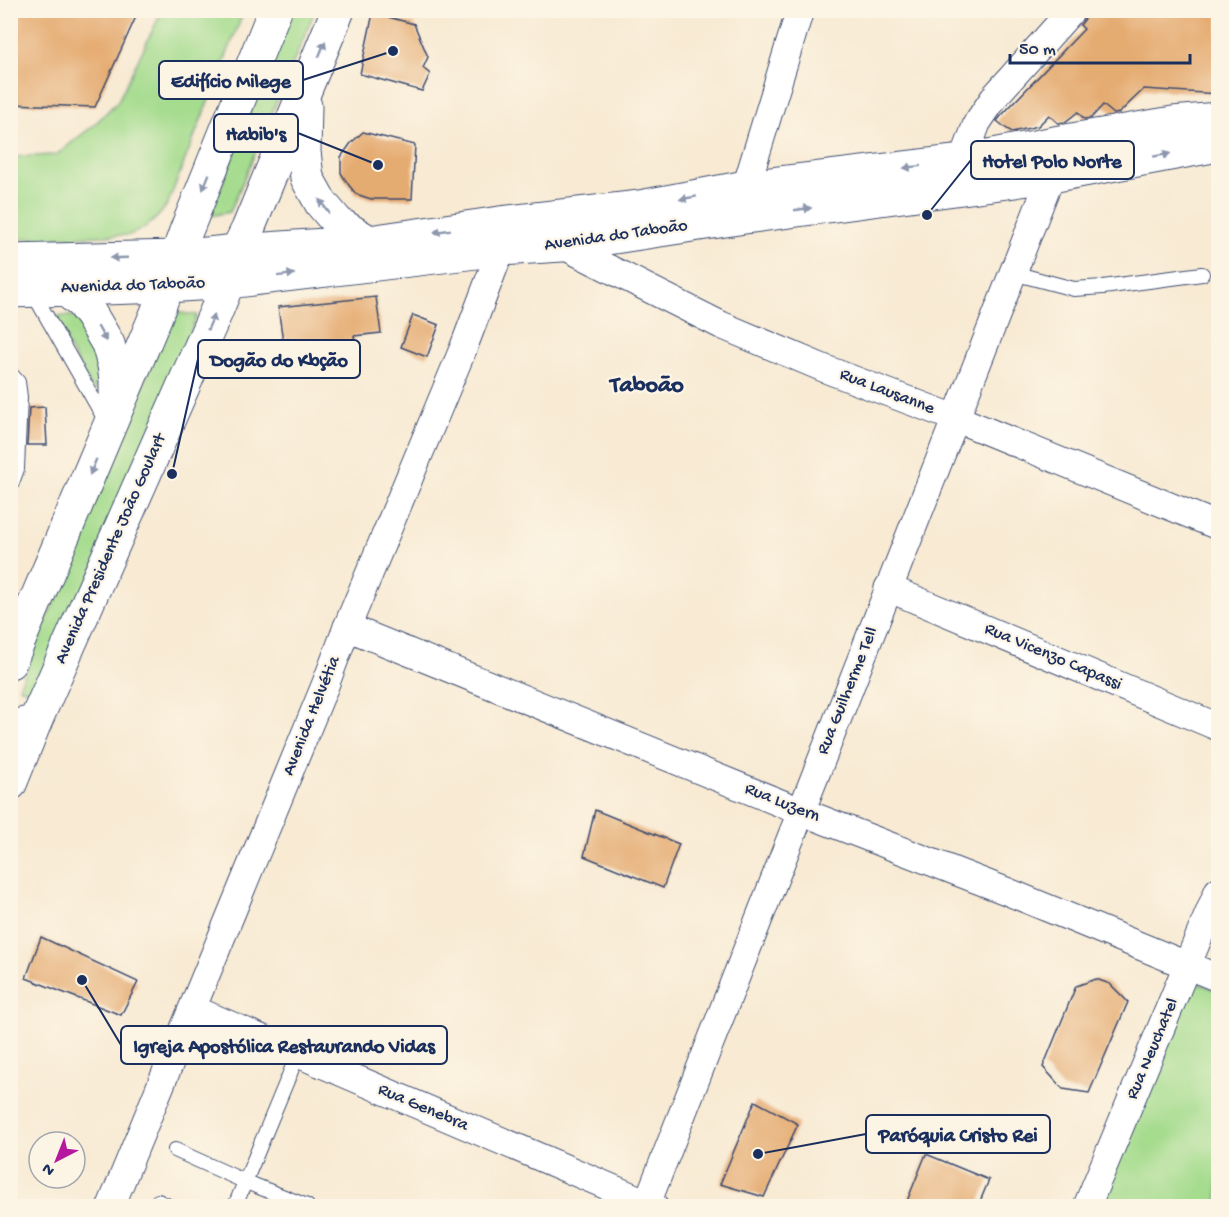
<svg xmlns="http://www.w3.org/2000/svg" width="1229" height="1217" viewBox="0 0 1229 1217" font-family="'Gochi Hand',sans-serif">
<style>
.green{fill:#a5dc8e;stroke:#608676;stroke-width:1.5}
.building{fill:#e5ac72}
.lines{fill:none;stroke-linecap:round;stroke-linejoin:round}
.service-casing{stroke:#3c4b70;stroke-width:16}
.minor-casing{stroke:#3c4b70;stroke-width:29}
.tertiary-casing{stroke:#3c4b70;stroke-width:35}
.primary-casing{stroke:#3c4b70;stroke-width:35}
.service{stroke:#fff;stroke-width:14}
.minor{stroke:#fff;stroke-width:27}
.tertiary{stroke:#fff;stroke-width:33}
.primary{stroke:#fff;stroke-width:33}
.oneway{fill:#8d97ae}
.labels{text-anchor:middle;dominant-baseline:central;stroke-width:4.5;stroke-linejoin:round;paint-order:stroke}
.street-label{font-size:18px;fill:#1b2f5e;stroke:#fcf5e5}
.district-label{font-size:24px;font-weight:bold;fill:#1b2f5e;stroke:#fcf5e5}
.leader{fill:none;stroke:#1b2f5e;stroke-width:2}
.callout-dot{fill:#1b2f5e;stroke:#fcf5e5;stroke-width:2}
.callout{fill:#fcf5e5;stroke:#1b2f5e;stroke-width:2}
.callout-label{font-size:20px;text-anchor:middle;font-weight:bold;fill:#1b2f5e}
</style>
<rect width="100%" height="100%" fill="#fcf5e5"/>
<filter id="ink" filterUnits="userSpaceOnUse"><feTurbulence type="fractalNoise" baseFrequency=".0167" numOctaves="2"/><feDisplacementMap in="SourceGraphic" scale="12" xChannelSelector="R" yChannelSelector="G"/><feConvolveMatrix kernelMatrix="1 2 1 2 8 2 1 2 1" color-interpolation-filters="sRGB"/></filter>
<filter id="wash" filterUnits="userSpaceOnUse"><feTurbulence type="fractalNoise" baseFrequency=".008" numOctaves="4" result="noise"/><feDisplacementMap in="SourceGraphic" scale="24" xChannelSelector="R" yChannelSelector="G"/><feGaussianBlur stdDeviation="1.35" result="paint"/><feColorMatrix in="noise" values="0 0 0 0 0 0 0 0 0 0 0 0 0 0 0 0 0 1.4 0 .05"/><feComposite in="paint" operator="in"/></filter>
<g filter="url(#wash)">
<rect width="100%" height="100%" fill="#f8ead3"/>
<g class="green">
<path d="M162,11H244L168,203C158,219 147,228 129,235L11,239V157L56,155L94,125L118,101Z"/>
<polygon points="289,11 315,11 230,212 210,216"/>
<polygon points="173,312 197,315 41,696 19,687"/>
<polygon points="51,316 73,316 85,321 101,372 94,392"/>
<polygon points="1191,980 1218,991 1218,1206 1097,1206"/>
</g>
<g id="blocks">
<g class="building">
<polygon points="10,10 139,10 95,107 10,104"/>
<polygon points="1092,10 1218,10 1218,94 1144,89 1119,113 1114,114 1103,105 1091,118 1084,119 1078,112 1065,122 1058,123 1049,115 1038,126 1012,132 1007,129 997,121 1001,116 1084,29 1080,25"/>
<polygon points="373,13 414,24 428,57 423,68 430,74 422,91 360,74"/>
<polygon points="363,132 415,145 412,199 371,199 356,194 348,184 341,173 341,157 351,143"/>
<polygon points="376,297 381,333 354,336 358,365 290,370 288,339 283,341 278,307"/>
<polygon points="413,315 439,325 427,357 401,347"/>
<polygon points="45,407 47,445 27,445 29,408"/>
<polygon points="595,810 679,844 663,888 584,856"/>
<polygon points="41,937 138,982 121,1015 26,978"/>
<polygon points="1096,979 1110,984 1128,1002 1089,1093 1063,1089 1043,1067 1076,986"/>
<polygon points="755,1101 798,1124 764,1197 720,1184"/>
<polygon points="926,1154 989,1180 978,1206 905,1206"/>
</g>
</g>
</g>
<g filter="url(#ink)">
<use href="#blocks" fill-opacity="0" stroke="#3c4b70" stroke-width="1.5"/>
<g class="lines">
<g class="service-casing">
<g id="service">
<polyline points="1013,273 1074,289 1103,287 1202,274"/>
<polyline points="32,291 107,423"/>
<polyline points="10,373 18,382 20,397 17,469 10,488"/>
<polyline points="175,1150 246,1182 307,1206"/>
<polyline points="158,1201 168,1206"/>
<polyline points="235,1206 298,1054"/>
</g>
</g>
<g class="minor-casing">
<g id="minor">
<polyline points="963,161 977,123 996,95 1072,10"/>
<polyline points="746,187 800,10"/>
<polyline points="562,245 721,325 828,370 955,418 1218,526"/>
<polyline points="888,588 1218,727"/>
<polyline points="347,627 800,811 1006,891 1218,978"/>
<polyline points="193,1009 654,1206"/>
<polyline points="111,1206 326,683 347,627 463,349 501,249 500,233"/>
<polyline points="646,1206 1051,176"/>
<polyline points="1087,1206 1218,891"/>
</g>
</g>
<g class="tertiary-casing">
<polyline id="tertiary" points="10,784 35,722"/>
</g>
<g class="primary-casing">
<g id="primary">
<polyline points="305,106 304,151 307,178 321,203 338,223 369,242"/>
<polyline points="10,261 177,257 237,251 369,242 500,223 640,207 746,187 963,161 1060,142 1173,123 1218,119"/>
<polyline points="66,290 81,302 91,315 108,344 114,365 116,381 116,404"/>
<polyline points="10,291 166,286 228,282 501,249 562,245 745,217 1051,176 1218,145"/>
<polyline points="10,662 157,313 186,231 275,10"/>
<polyline points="10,727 35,722 216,312 228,282 237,251 248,229 338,10"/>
</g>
</g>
<use href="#service" class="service"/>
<use href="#minor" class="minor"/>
<use href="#tertiary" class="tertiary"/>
<use href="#primary" class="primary"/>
</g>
<defs><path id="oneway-solid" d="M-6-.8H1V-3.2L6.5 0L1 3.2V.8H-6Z" transform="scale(1.5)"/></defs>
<g class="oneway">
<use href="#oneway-solid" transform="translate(322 49) rotate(-68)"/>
<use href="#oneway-solid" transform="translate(1162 155) rotate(-10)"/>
<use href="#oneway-solid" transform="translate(912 167) rotate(173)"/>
<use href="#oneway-solid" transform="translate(206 182) rotate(112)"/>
<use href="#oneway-solid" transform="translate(688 198) rotate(170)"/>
<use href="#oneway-solid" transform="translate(324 206) rotate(-127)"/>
<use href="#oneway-solid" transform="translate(803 209) rotate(-8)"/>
<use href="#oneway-solid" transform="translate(442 231) rotate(171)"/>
<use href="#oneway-solid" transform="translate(119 258) rotate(178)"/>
<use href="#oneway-solid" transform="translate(286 275) rotate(-7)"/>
<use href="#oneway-solid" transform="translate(211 322) rotate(-66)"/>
<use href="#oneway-solid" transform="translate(102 334) rotate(60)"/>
<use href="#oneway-solid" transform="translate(93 467) rotate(113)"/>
</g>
</g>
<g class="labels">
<g class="street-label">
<text transform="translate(616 236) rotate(-8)">Avenida do Taboão</text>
<text transform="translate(133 286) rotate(-2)">Avenida do Taboão</text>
<text transform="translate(887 392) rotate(21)">Rua Lausanne</text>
<text transform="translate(111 549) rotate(-66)">Avenida Presidente João Goulart</text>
<text transform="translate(1053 657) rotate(23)">Rua Vicenzo Capassi</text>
<text transform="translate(848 691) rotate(-68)">Rua Guilherme Tell</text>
<text transform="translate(312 716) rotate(-68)">Avenida Helvétia</text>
<text transform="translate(782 803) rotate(22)">Rua Luzern</text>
<text transform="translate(1153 1049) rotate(-67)">Rua Neuchatel</text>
<text transform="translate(423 1108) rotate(23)">Rua Genebra</text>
</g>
<g class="district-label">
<text x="647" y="386">Taboão</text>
</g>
</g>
<path class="leader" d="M393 51L303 80M378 165L298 133M927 215L971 160M172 474L198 359M82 980L121 1045M758 1154L866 1134"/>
<g class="callout-dot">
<circle cx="393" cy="51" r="6"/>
<circle cx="378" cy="165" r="6"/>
<circle cx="927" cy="215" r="6"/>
<circle cx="172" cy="474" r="6"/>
<circle cx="82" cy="980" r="6"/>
<circle cx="758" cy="1154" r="6"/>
</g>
<g class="callout">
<rect x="159" y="61" width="144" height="38" rx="6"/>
<rect x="214" y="114" width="84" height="38" rx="6"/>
<rect x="971" y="141" width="163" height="38" rx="6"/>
<rect x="198" y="340" width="162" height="38" rx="6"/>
<rect x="121" y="1026" width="326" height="38" rx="6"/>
<rect x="866" y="1115" width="184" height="38" rx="6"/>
</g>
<g class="callout-label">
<text x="231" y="87">Edifício Milege</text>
<text x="256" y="140">Habib's</text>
<text x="1052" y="167">Hotel Polo Norte</text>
<text x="279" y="366">Dogão do Kbção</text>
<text x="284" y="1052">Igreja Apostólica Restaurando Vidas</text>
<text x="958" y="1141">Paróquia Cristo Rei</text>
</g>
<rect width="1229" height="1217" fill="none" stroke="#fcf5e5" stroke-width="36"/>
<g transform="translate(57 1160) rotate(222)"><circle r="28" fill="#fcf5e5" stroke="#a2a6af" stroke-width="1.5"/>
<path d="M0-4.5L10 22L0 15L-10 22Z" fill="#b5179e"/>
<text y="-9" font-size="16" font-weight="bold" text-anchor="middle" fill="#1b2f5e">N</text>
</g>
<path d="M1010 54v9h180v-9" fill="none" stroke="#1b2f5e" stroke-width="3"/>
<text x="1019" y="54" font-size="18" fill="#1b2f5e" stroke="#fcf5e5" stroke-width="4.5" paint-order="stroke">50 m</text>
</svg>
